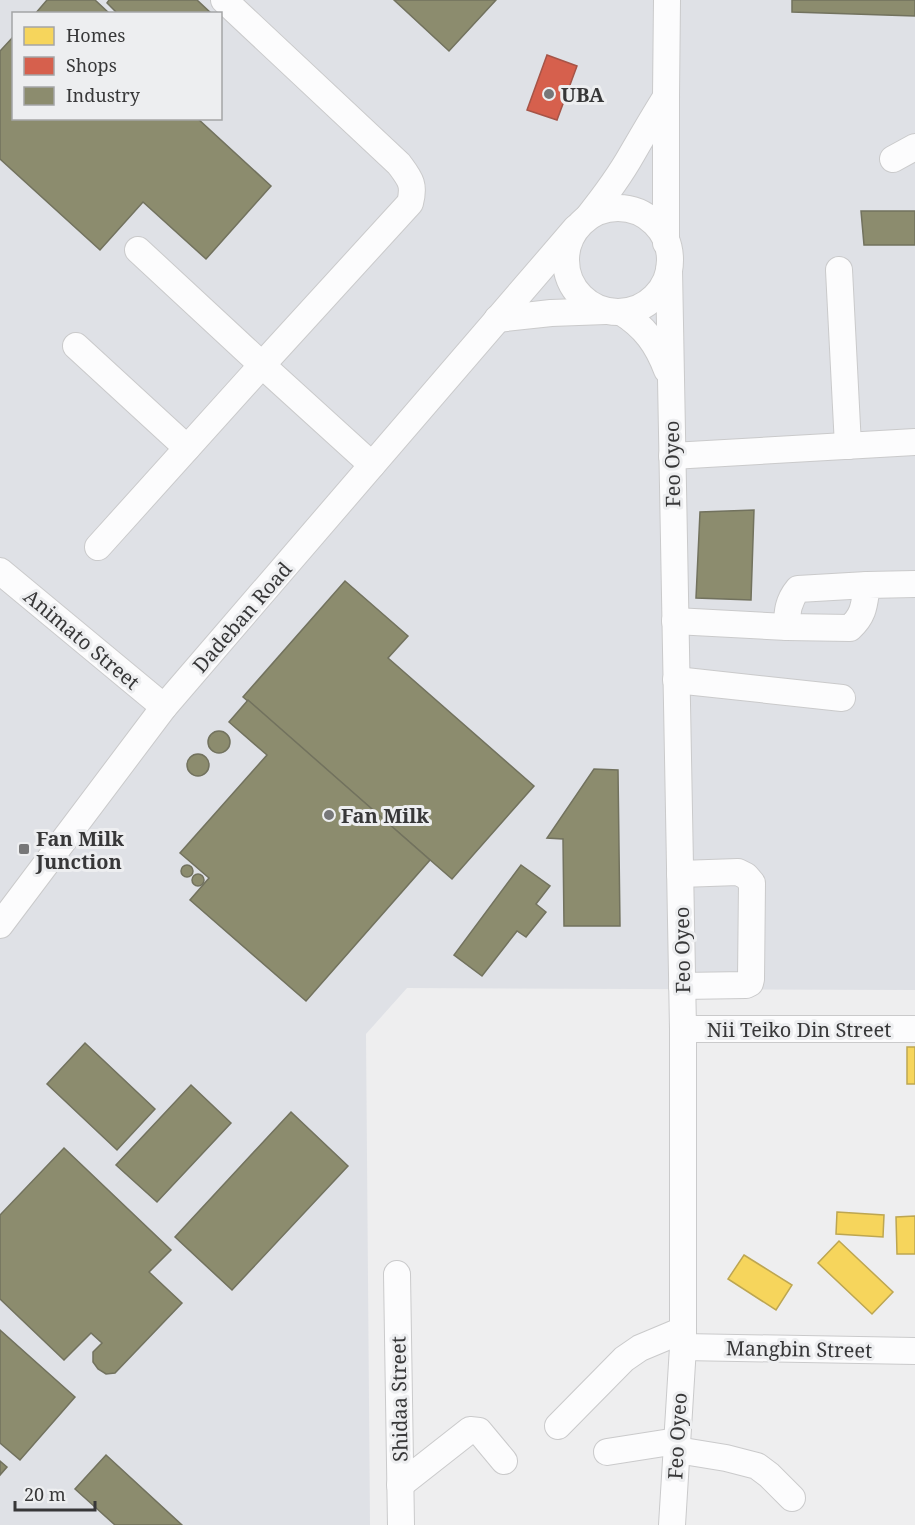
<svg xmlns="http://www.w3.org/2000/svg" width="915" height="1525" viewBox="0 0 915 1525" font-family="'Noto Serif',serif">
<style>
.built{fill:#dfe1e6;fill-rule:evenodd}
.homes{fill:#f6d55c;stroke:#bda651;stroke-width:1.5}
.shops{fill:#d6604d;stroke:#a65447;stroke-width:1.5}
.industry{fill:#8c8c6e;stroke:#72725e;stroke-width:1.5}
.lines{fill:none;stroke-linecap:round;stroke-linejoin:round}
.minor-casing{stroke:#cacacb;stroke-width:28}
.minor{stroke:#fcfcfd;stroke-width:26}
.poi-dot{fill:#777778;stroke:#edeef0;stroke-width:2}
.labels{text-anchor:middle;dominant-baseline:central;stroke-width:6;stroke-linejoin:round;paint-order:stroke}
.poi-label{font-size:20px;font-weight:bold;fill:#373738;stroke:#edeef0;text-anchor:start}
.street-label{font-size:20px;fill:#373738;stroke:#edeef0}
</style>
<rect width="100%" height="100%" fill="#eeeeef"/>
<path class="built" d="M0,0H915V990L407,988L366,1034L370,1525H0ZM14,14H220V118H14Z"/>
<g class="homes">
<rect x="907" y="1047" width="8" height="37"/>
<polygon points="837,1212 884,1215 883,1237 836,1234"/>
<polygon points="915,1216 915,1254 897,1254 896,1217"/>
<polygon points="839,1241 893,1292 872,1314 818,1263"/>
<polygon points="744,1255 792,1285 776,1310 728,1279"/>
</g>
<polygon class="shops" points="547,55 577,66 557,120 527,110"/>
<g class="industry">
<polygon points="47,0 95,0 110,14 35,14"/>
<polygon points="109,0 197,0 212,14 118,14 107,3"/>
<polygon points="394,0 496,0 449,51"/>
<polygon points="792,0 915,0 915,16 792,12"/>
<polygon points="14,36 14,118 197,118 271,186 206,259 143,202 100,250 0,159 0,51"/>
<polygon points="861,211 915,211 915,245 864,245"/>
<polygon points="754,510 751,600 696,598 700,512"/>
<polygon points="345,581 408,636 388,658 534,786 452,879 243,697"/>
<polygon points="248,700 430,860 306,1001 190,900 209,878 180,853 267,755 229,722"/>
<circle cx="219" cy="742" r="11"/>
<circle cx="198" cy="765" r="11"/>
<polygon points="594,769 618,770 620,926 564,926 563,839 547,838"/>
<circle cx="187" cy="871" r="6"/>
<polygon points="521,865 550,886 536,904 546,912 526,937 517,931 482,976 454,955"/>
<circle cx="198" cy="880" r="6"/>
<polygon points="85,1043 155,1109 117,1150 47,1084"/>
<polygon points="191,1085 231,1123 157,1202 116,1165"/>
<polygon points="291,1112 348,1166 232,1290 175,1237"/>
<polygon points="64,1148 171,1250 149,1272 182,1303 115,1373 106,1374 98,1369 93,1362 93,1352 102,1343 91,1333 64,1360 0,1299 0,1215"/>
<polygon points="0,1330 75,1397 20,1460 0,1443"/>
<polygon points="106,1455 182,1525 115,1525 75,1489"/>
<polygon points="0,1461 7,1467 0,1475"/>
</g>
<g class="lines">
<g class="minor-casing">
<g id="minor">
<polyline points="893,159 915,147"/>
<circle cx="618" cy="260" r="52"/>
<path d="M588,217C604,197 619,177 632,154C643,135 654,116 666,97"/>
<polyline points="666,243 666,96 667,0"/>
<path d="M138,250L262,365L410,203C415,184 410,179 399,164L224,0"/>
<polyline points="669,270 683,1029 683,1347 672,1525"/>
<polyline points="839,270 848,446"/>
<path d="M621,312C645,327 657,344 667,370"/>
<polyline points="497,319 551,313 606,311"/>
<polyline points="76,346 187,448"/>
<polyline points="672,456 915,442"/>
<polyline points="98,547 262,365 372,465"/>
<polyline points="0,571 164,707"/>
<path d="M675,621L787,627L850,628C865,614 864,604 867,585L915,584"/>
<path d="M787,627C787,612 788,601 798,589L867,585"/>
<polyline points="676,680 842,698"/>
<polyline points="680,874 738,872 746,876 752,883 751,979 750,983 746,985 682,986"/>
<polyline points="0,925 164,707 576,228"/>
<polyline points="683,1029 915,1029"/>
<polyline points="397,1274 401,1525"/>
<polyline points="683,1347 915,1351"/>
<polyline points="558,1426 624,1359 640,1348 683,1330"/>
<polyline points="677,1450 726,1458 757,1466 769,1475 792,1498"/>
<polyline points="607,1452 677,1441"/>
<polyline points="400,1485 470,1430 479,1431 504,1461"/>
</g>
</g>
<use href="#minor" class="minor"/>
</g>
<g class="poi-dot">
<circle cx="549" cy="94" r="6"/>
<circle cx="329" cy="815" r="6"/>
<rect x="18" y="843" width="12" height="12" rx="3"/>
</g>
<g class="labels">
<g class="poi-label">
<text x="561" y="94">UBA</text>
<text x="341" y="815">Fan Milk</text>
<text x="36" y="838">Fan Milk<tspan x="36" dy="23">Junction</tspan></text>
</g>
<g class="street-label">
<text transform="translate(672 464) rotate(-91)">Feo Oyeo</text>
<text transform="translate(242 617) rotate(-49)">Dadeban Road</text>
<text transform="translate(82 639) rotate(40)">Animato Street</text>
<text transform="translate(682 950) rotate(-91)">Feo Oyeo</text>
<text x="799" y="1029">Nii Teiko Din Street</text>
<text transform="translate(799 1349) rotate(1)">Mangbin Street</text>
<text transform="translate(399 1399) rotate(-91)">Shidaa Street</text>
<text transform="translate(677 1436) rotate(-87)">Feo Oyeo</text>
</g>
</g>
<rect x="12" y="12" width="210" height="108" fill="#edeef0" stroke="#a4a5a6" stroke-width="1.5"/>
<rect x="24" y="27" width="30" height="18" fill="#f6d55c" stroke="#a4a5a6" stroke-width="1.5"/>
<text x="66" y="42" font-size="18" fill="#373738">Homes</text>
<rect x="24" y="57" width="30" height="18" fill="#d6604d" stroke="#a4a5a6" stroke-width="1.5"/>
<text x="66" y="72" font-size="18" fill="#373738">Shops</text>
<rect x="24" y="87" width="30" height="18" fill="#8c8c6e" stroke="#a4a5a6" stroke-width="1.5"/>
<text x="66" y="102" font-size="18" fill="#373738">Industry</text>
<path d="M15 1501v9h80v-9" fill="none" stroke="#373738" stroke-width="3"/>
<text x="24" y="1501" font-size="18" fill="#373738" stroke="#edeef0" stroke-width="4.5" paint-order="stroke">20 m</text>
</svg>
